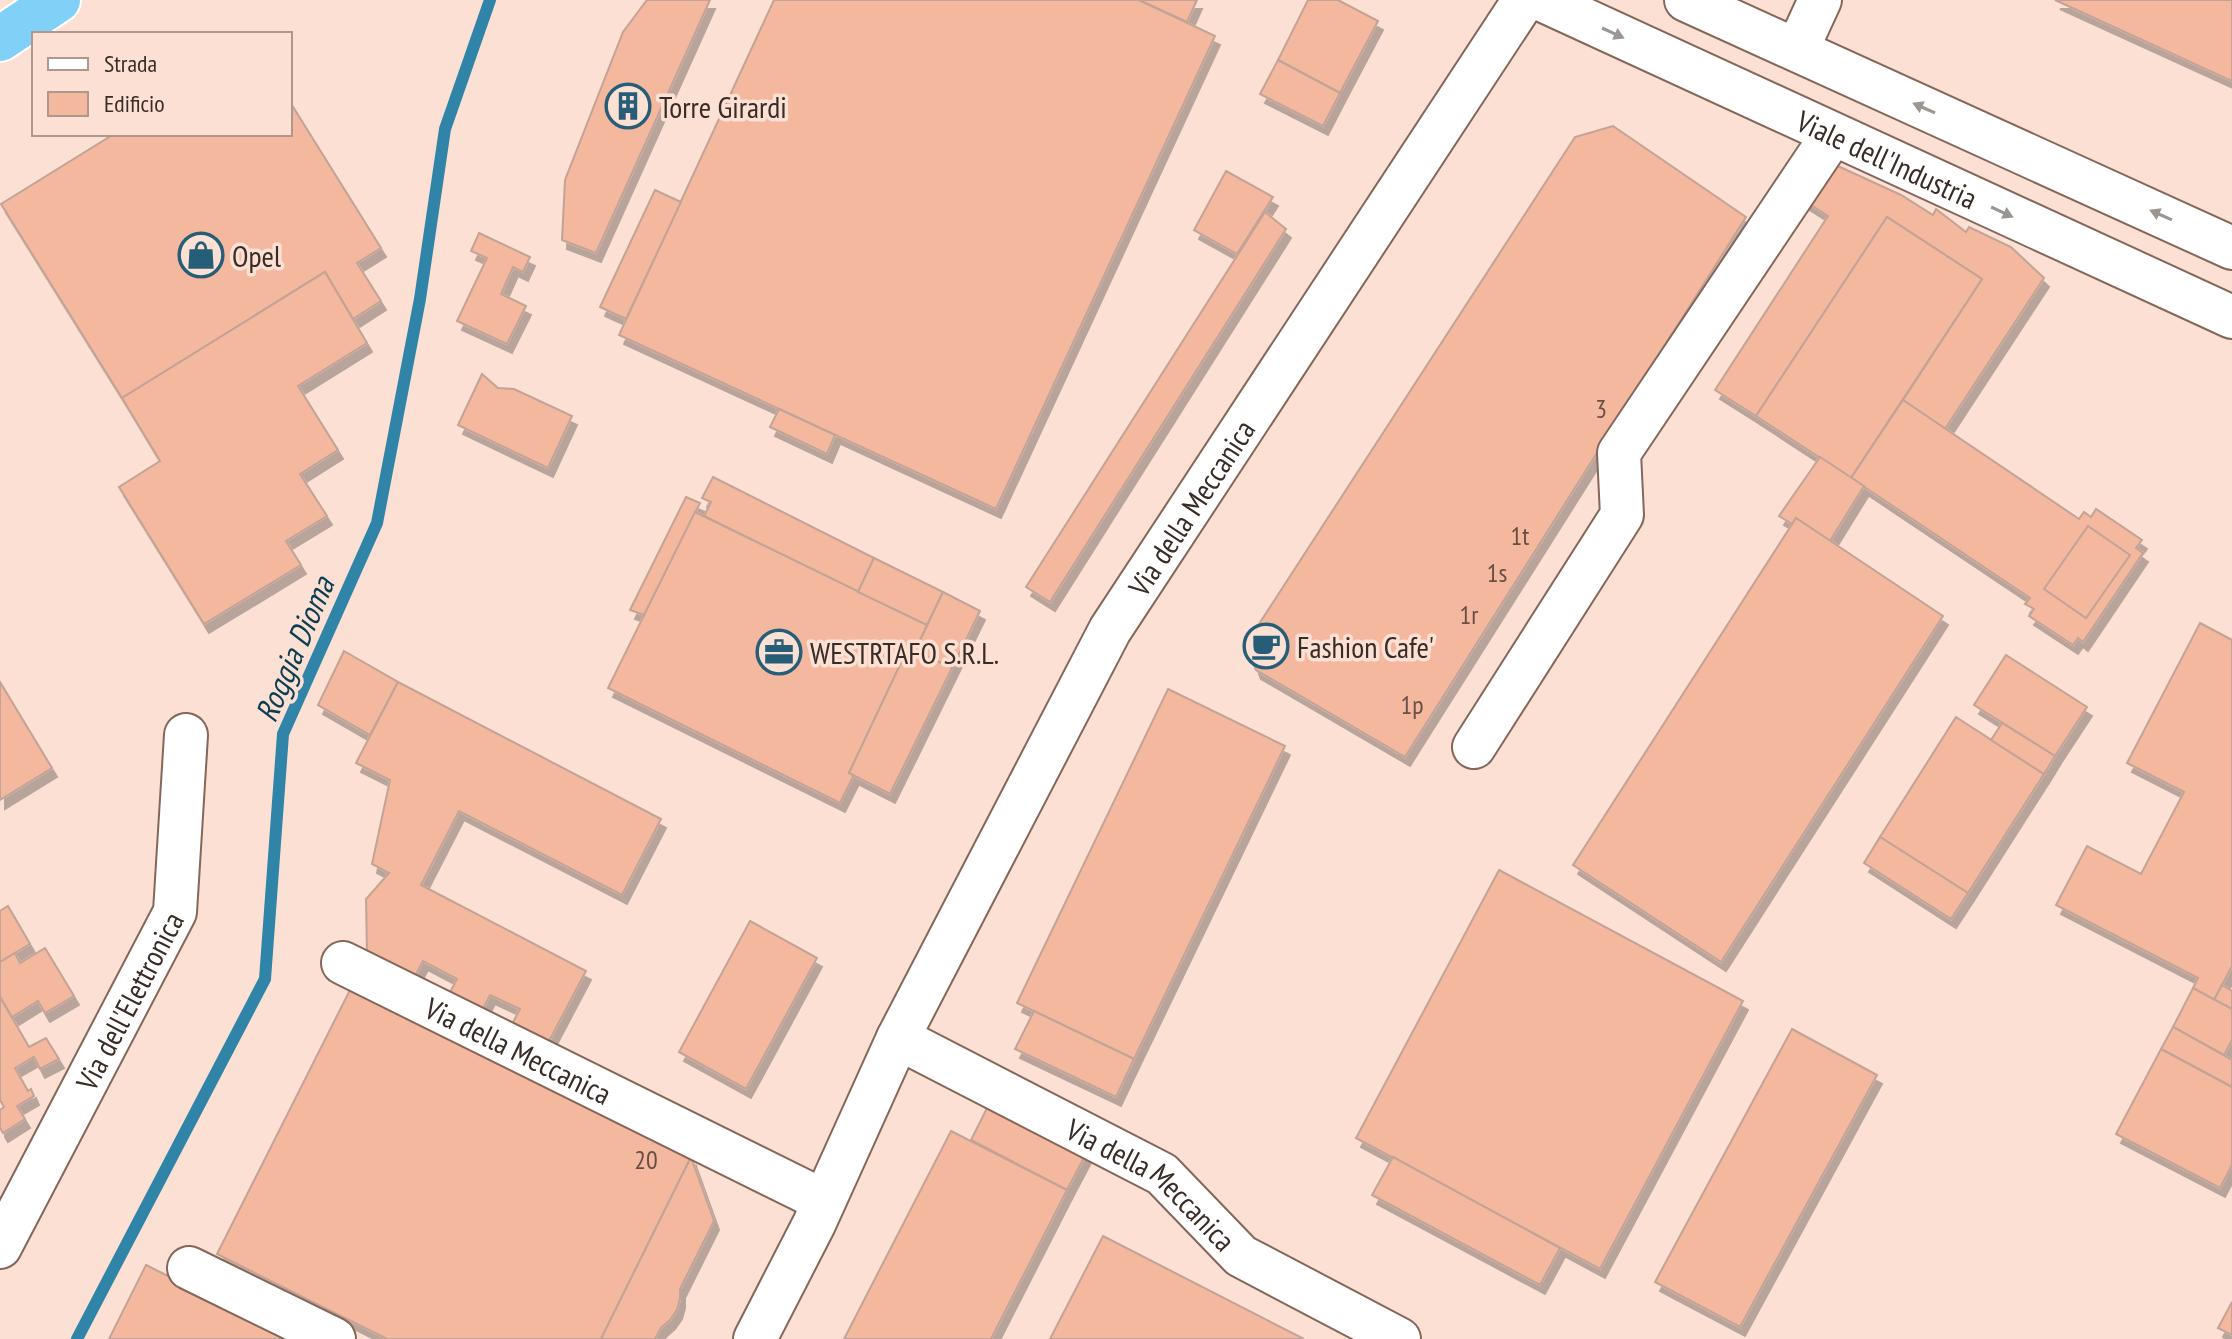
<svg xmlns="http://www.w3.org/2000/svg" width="2232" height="1339" viewBox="0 0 2232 1339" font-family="'PT Sans Narrow',sans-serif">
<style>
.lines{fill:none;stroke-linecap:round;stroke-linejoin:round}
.stream{stroke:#3084a7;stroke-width:12}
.building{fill:#f3b89e;stroke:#c3a395;stroke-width:2;filter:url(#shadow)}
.minor-casing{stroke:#85675a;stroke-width:46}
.highway-casing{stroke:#fff;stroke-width:48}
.minor{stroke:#fff;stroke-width:42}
.highway{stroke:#81d0f7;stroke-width:44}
.oneway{fill:#9c9692}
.labels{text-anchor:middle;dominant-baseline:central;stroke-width:7;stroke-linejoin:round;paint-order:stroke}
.number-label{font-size:26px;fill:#684f44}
.poi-label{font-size:30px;fill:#392c26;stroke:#fce0d4;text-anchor:start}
.street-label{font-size:30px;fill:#392c26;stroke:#fce0d4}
.water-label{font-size:32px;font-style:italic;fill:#083d52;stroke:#fce0d4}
</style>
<defs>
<filter id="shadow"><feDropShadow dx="5" dy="9" stdDeviation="0" flood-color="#0004"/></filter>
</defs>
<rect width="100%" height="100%" fill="#fce0d4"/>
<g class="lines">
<polyline class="stream" points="77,1339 265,979 283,734 377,523 420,299 445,129 490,0"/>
</g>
<g class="building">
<polygon points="647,0 710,0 596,253 562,240 565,180 623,32"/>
<polygon points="774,0 1139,0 1215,36 996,509 619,335"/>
<polygon points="1139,0 1197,0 1187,22"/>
<polygon points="1308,0 1338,0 1378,21 1340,93 1278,60"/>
<polygon points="2055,0 2232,0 2232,81"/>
<polygon points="1278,60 1340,93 1323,126 1260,94"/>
<polygon points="290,102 381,248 357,263 381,301 353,319 325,272 122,398 1,204 114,134 290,134"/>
<polygon points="1613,126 1746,217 1405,757 1256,670 1246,644 1575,137"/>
<polygon points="1827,161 1901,195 1933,215 1936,209 1966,232 1969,227 2011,247 2044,278 1945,429 1903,400 1982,279 1887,217 1756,416 1715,390 1828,216 1800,198"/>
<polygon points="1226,171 1273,197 1237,254 1194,230"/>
<polygon points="655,190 681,202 626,319 600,307"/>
<polygon points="1265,212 1286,229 1050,602 1026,587"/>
<polygon points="1887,217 1982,279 1851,478 1756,416"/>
<polygon points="479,233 530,257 523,272 513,267 501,294 526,306 507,344 457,321 487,258 471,251"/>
<polygon points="325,272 367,343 298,386 338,450 300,474 327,516 286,541 301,565 204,624 119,487 160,461 122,398"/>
<polygon points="482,374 498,388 514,389 572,416 548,468 458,425"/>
<polygon points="1903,400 2079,519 2084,512 2091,517 2096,509 2142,540 2136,548 2143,553 2083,642 2078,638 2073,645 2029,616 2034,609 2025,604 2030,598 1851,478"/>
<polygon points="779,409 835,435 827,454 770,427"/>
<polygon points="1820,457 1864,486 1830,541 1796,518 1792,524 1779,516"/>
<polygon points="713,477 874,558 858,592 704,516 711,502 702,498"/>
<polygon points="686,497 700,503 644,615 630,610"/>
<polygon points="695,512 927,625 915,651 908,648 849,773 854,775 840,803 608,688"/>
<polygon points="1796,518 1943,616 1721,962 1573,865"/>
<polygon points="2088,526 2130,555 2086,618 2044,589"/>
<polygon points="874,558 943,592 927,625 858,592"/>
<polygon points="943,592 980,611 952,668 915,651"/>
<polygon points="2200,623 2232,640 2232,966 2214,1000 2193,988 2198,978 2056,905 2087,846 2141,874 2184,792 2127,763"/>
<polygon points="908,648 952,668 890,794 849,773"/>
<polygon points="344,651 398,682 370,735 318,705"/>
<polygon points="2006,655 2087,707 2055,756 1974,705"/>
<polygon points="0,682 52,768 0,800"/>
<polygon points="398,682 661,819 622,895 459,811 421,885 586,971 547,1045 511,1026 520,1009 490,995 481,1013 448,996 457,979 423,961 413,980 367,956 366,899 389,873 372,864 390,780 356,763"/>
<polygon points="1168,689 1285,746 1134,1059 1017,1003"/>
<polygon points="1956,717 2044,774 1968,893 1880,837"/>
<polygon points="2002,723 2055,756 2044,774 1991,740"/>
<polygon points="1880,837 1968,893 1951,919 1864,863"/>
<polygon points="1499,870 1743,1001 1600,1269 1356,1138"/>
<polygon points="8,906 30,944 0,962 0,911"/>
<polygon points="750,921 817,958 746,1089 679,1052"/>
<polygon points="45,948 74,996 45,1013 38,1001 12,1017 0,997 0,962 15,953 20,963"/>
<polygon points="2222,985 2232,991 2232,1009 2214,1000"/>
<polygon points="351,988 691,1157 601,1339 387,1339 217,1254"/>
<polygon points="2193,988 2232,1009 2232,1040 2224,1055 2173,1027"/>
<polygon points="0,997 29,1047 46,1038 59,1059 40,1069 34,1057 15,1068 28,1091 31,1089 34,1096 17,1106 25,1119 3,1133 0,1128 0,1110 4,1107 0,1100"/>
<polygon points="1034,1011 1134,1059 1116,1097 1015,1049"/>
<polygon points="2173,1027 2232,1060 2232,1087 2161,1049"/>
<polygon points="1792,1029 1877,1075 1740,1327 1655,1282"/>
<polygon points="2161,1049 2232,1087 2232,1165 2220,1188 2116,1134"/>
<polygon points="989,1104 1086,1154 1067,1190 971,1140"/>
<polygon points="951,1131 1067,1190 991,1339 844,1339"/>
<polygon points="691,1157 714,1221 680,1289 680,1299 677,1310 670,1320 661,1328 655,1339 601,1339"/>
<polygon points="1393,1157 1560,1248 1540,1285 1372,1195"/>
<polygon points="1103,1236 1304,1339 1050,1339"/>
<polygon points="146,1265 294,1339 109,1339"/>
<polygon points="2232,1302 2232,1335 2218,1328"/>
</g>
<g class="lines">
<g class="minor-casing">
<g id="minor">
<path id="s1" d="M1542,0L2232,317"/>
<polyline points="1686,0 2232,248"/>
<polyline points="1797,50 1820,0"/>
<polyline points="1474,747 1622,515 1619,453 1833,134"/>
<path id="s2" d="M343,963L824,1201"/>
<path id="s3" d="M898,1038L1162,1174L1241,1256L1399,1339"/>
<path id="s4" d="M0,1247L175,912L186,735"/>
<polyline points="189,1268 334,1339"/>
<path id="s5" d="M755,1339L814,1224L898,1038L1110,630L1524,0"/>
</g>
</g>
<g class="highway-casing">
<polyline id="highway" points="0,39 58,0"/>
</g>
<use href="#minor" class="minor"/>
<use href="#highway" class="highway"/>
</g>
<defs><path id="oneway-solid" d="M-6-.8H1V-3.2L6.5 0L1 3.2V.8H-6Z" transform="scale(2)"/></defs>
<g class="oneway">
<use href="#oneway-solid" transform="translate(1613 33) rotate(25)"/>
<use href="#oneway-solid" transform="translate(1924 108) rotate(-156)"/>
<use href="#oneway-solid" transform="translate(2002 212) rotate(25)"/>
<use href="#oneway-solid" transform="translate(2161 215) rotate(-156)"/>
</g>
<defs>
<g id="building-ring" transform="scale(2.3)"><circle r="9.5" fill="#fce0d4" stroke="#265e78" stroke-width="1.5"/><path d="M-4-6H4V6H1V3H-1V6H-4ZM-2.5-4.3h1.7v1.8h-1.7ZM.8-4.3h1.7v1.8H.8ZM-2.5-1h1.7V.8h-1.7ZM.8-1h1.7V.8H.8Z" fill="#265e78"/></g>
<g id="shop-ring" transform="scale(2.3)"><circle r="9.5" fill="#fce0d4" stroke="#265e78" stroke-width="1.5"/><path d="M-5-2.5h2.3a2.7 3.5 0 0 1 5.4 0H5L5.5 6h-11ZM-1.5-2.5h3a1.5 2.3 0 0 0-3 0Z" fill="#265e78"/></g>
<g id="cafe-ring" transform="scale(2.3)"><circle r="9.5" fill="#fce0d4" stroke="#265e78" stroke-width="1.5"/><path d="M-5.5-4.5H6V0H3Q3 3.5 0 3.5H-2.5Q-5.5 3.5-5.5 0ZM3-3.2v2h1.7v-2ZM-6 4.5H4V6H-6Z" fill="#265e78"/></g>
<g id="office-ring" transform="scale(2.3)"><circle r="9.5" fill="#fce0d4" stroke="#265e78" stroke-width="1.5"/><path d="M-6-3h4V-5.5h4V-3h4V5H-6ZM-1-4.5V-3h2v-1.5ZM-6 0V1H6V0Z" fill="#265e78"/></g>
</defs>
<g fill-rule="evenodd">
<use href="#building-ring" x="628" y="106"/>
<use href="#shop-ring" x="201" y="255"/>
<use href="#cafe-ring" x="1266" y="646"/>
<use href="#office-ring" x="779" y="652"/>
</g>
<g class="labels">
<g class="number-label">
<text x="1601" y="408">3</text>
<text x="1520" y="535">1t</text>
<text x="1497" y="572">1s</text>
<text x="1469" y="614">1r</text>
<text x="1412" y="704">1p</text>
<text x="646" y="1159">20</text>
</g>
<g class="poi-label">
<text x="659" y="106">Torre Girardi</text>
<text x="232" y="255">Opel</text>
<text x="1297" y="646">Fashion Cafe'</text>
<text x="810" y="652">WESTRTAFO S.R.L.</text>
</g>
<g class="street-label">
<text stroke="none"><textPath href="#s1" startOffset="380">Viale dell'Industria</textPath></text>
<text stroke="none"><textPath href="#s5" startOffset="940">Via della Meccanica</textPath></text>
<text stroke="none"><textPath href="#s4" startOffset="278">Via dell'Elettronica</textPath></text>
<text stroke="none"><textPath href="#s2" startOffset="196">Via della Meccanica</textPath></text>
<text stroke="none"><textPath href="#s3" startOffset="294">Via della Meccanica</textPath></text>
</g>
<g class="water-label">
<text transform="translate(294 649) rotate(-67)">Roggia Dioma</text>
</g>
</g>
<rect x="32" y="32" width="260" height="104" fill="#fce0d4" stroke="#ae988e" stroke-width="2"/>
<rect x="48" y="58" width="40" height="12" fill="#ffffff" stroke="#ae988e" stroke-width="2"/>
<text x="104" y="72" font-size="24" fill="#392c26">Strada</text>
<rect x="48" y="92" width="40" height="24" fill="#f3b89e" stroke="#ae988e" stroke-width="2"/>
<text x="104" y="112" font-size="24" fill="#392c26">Edificio</text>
</svg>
